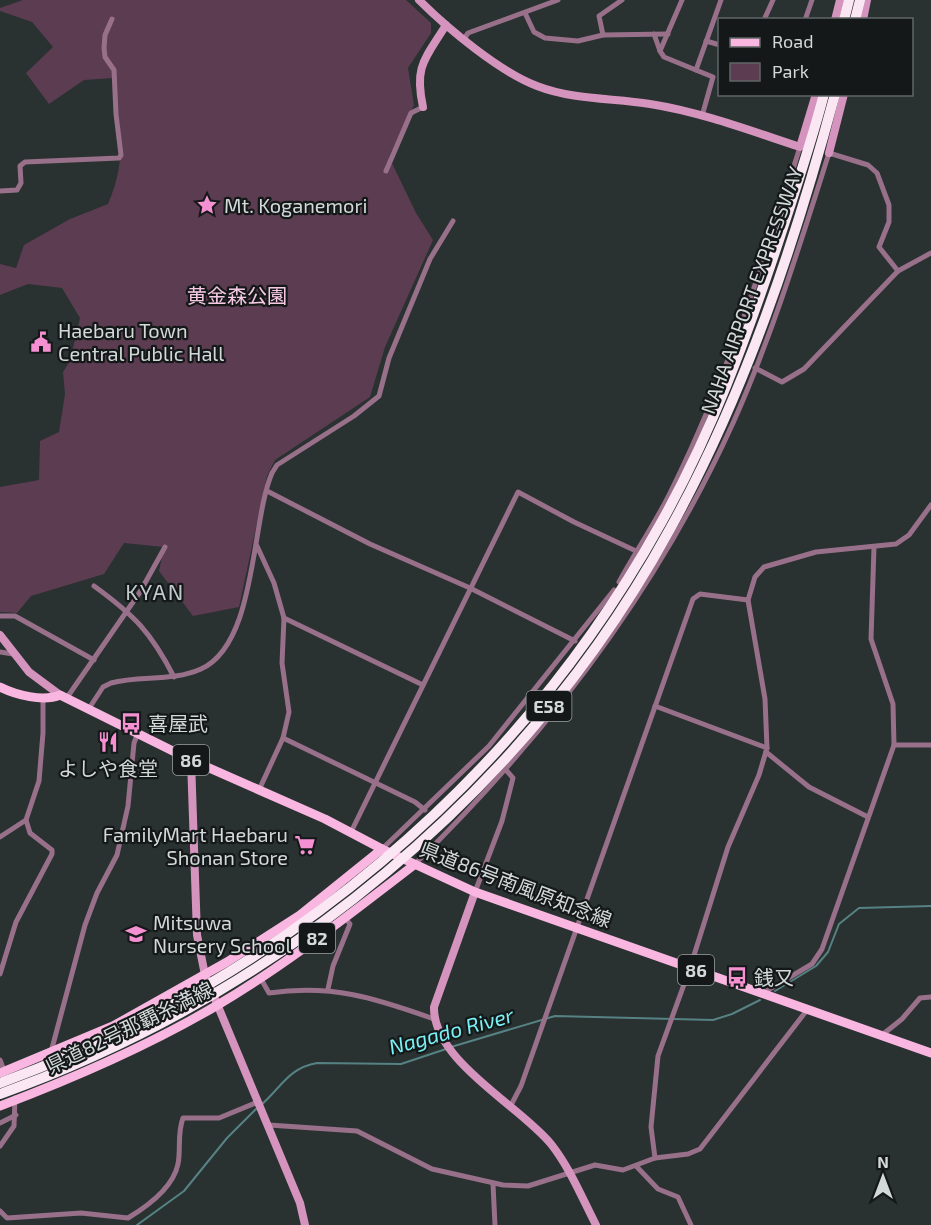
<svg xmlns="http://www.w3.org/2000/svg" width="931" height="1225" viewBox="0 0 931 1225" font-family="'Exo 2','Noto Sans JP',sans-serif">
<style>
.green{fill:#5c3c51}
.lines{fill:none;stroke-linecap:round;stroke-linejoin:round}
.stream{stroke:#568284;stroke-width:2}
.street{stroke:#987089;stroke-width:5}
.secondary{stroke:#d494bd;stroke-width:8}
.primary{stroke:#f9b6e0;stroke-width:9}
.highway{stroke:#fbe7f3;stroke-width:10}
.labels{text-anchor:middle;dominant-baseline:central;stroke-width:4.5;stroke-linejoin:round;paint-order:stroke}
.shield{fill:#141818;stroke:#9a9e9e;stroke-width:1.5}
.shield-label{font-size:18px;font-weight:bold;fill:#d3d8d8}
.poi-label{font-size:20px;fill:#d3d8d8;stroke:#141818;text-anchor:start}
.street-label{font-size:20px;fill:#d3d8d8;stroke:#141818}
.park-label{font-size:20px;fill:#f7c9e5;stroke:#141818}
.water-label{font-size:21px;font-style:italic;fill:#7af1f6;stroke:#141818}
.quarter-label{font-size:22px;letter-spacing:1.5px;fill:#c1cacb;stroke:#141818}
</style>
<rect width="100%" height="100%" fill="#293131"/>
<path class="green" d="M23,0H406L431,23V33L408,68L414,105L389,157L416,213L433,240L385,347L370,397L275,460L267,476L239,607L193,616L159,571L164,547L124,543L104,574L31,596L17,613L0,612V487L39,480L40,441L59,432L65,394L63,372L70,361L80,318L62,288L28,284L0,295V264L16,268L24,245L70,219L108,204C128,157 120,127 113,78L84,80L49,104L26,73L53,47L32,22L0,11V8Z"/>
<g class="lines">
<g class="stream">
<polyline points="775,991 816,966 828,952 839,924 859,908 931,906"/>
<polyline points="451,1047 555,1016 713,1020 732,1014 760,1000"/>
<path d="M261,1105C281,1088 288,1068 317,1063L401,1064L446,1049"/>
<polyline points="137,1225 184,1191 227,1138 256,1109"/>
</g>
<g class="street">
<polyline points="682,0 660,51 664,57 713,77 702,116"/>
<polyline points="525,13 534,32 545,38 578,41 603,35 668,34"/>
<polyline points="764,20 773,0"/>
<polyline points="805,20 812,0"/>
<polyline points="654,34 660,51"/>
<polyline points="603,35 599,16 622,0"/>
<polyline points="464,39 468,33 558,0"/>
<polyline points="706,41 720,45"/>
<polyline points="696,70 721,0"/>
<polyline points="386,171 411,113 423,107"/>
<polyline points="0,191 17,190 21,183 20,166 25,162 119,158 121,155 116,114 114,70 105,57 104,48 105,35 112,19"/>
<polyline points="755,368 782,382 804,369 898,271 931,253"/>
<polyline points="267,491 370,544 470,588 575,641"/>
<polyline points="257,546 274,583 284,618 282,663 289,712 283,738 259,790"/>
<path d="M619,582C636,551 656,522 671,491C726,380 763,264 800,147"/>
<path d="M94,586C134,615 151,632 174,677"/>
<polyline points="0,616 15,616 94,660"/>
<polyline points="284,618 423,685"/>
<polyline points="0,652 13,654"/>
<polyline points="66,699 140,592 165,547"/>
<polyline points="655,706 767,748"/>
<path d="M88,710L103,687L111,683C140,675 172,682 201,669C257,644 251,521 272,473L277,465L354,416L379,396L389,358L430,259L453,221"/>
<polyline points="283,738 415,802 425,810"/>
<polyline points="894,745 931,745"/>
<polyline points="766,752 809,787 868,817"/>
<polyline points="351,832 518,492 574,522 636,551"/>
<polyline points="0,837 26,820"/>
<polyline points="382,849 489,746 614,590"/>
<path d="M414,865C546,736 657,591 733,423C772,336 800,244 829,153L868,165L877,173L889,205V222L879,247L898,271"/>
<polyline points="475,892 502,821 513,778 506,770"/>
<polyline points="0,974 16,922 52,854 52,850 30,833 26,820 39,781 43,733 43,697"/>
<path d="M261,979L269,993C332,984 375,998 434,1019"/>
<polyline points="328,989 333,966 350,924 345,918"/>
<polyline points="763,993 812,964 822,949 894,745 893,704 871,639 874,547"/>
<polyline points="882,1035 902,1019 920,998 931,997"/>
<polyline points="51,1052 85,925 97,893 117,855 128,806 134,743 138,733"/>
<polyline points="0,1060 5,1073"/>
<polyline points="510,1107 521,1086 693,599 700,594 748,600"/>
<polyline points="0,1123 16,1115"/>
<polyline points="269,1125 357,1131 432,1169 503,1185 528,1186 595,1165 623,1170 655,1158 688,1154 700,1149 807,1010"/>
<polyline points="0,1146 14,1126 15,1098"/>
<polyline points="655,1158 651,1127 658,1056 690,968 728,847 759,775 767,748 765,699 748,600 755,577 764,567 816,552 896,544 909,535 931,505"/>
<polyline points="637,1167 658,1189 678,1197 691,1225"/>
<polyline points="493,1184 495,1225"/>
<path d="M0,1211L7,1218L81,1213L128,1218C148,1206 173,1188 178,1164C181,1149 177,1134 183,1118H219L258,1102"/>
</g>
<g class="secondary">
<path d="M419,0C448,29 500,72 537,86C573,100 613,98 650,104C701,112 751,131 800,147L816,94"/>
<polyline points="835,20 840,0"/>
<polyline points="863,20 867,0"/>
<path d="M423,107C414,66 425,59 446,25"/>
<polyline points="829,153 844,94"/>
<polyline points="0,635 29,672 60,695"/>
<polyline points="191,760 197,935 205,975 300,1203 305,1225"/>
<path d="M475,892L434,1007C433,1061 519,1105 551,1144C570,1168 582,1198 596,1225"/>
</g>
<g class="primary">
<path d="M0,687C16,695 43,702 60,695L191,760L325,819L382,849L475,892L931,1053"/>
<polyline points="0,1073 113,1026 227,962 300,915 382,849"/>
<path d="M0,1106C74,1078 148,1046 216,1006C286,965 350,914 414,865"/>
</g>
<g class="highway">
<polyline points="844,20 849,0"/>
<polyline points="855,20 860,0"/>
<path d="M0,1083C278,981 517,783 661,523C711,434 746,339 778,243C794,194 811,144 824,94"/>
<path d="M0,1094C281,993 526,792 670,529C745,393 795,243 835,94"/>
</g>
</g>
<defs>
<g id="sight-bare" transform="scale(1.62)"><path d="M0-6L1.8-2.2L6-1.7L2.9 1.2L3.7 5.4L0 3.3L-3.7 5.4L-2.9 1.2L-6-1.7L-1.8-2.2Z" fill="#f591d2" stroke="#141818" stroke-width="2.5" paint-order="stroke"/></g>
<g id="civic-bare" transform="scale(1.62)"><path d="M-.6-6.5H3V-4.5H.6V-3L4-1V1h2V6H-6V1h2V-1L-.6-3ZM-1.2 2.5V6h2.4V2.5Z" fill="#f591d2" stroke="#141818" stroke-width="2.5" paint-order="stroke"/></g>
<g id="bus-bare" transform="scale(1.62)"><path d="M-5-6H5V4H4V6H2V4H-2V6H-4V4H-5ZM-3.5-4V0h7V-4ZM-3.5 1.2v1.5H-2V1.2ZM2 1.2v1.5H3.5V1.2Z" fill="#f591d2" stroke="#141818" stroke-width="2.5" paint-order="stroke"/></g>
<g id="restaurant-bare" transform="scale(1.62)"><path d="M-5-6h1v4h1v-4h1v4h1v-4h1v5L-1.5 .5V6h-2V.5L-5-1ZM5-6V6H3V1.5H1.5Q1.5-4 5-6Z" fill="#f591d2" stroke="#141818" stroke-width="2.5" paint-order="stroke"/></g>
<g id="supermarket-bare" transform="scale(1.62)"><path d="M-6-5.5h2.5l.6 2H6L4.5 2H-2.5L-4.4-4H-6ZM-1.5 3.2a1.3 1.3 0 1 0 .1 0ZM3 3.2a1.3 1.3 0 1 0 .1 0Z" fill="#f591d2" stroke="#141818" stroke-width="2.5" paint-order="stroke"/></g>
<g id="school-bare" transform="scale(1.62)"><path d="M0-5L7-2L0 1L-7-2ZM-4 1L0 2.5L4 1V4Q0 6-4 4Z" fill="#f591d2" stroke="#141818" stroke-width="2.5" paint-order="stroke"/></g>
</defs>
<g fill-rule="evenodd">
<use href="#sight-bare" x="207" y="205"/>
<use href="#civic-bare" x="41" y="342"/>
<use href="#bus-bare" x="131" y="723"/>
<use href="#restaurant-bare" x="108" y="742"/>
<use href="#supermarket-bare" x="305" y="845"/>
<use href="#school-bare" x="136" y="934"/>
<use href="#bus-bare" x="737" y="977"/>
</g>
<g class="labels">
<g class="shield">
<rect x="526.5" y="691" width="45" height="30" rx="4.5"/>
<rect x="173" y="745" width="36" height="30" rx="4.5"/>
<rect x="299" y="923" width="36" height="30" rx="4.5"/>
<rect x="678" y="955" width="36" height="30" rx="4.5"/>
</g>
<g class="shield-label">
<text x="549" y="706">E58</text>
<text x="191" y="760">86</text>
<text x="317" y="938">82</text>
<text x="696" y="970">86</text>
</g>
<g class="poi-label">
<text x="224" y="205">Mt. Koganemori</text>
<text x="58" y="330">Haebaru Town<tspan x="58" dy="23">Central Public Hall</tspan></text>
<text x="148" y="723">喜屋武</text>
<text x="108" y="768" text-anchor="middle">よしや食堂</text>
<text x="288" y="834" text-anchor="end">FamilyMart Haebaru<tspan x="288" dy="23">Shonan Store</tspan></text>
<text x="153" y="922">Mitsuwa<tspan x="153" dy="23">Nursery School</tspan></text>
<text x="754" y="977">銭又</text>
</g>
<g class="street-label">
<text transform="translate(751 290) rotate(-70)">NAHA AIRPORT EXPRESSWAY</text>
<text transform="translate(516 884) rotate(21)">県道86号南風原知念線</text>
<text transform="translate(129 1027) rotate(-26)">県道82号那覇糸満線</text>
</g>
<g class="park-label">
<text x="237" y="295">黄金森公園</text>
</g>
<g class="water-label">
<text transform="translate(451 1030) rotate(-15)">Nagado River</text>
</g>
<g class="quarter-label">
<text x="155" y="591">KYAN</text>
</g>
</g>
<rect x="718" y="18" width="195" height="78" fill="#141818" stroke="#606565" stroke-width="1.5"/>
<rect x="730" y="38" width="30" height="9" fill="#f9b6e0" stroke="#606565" stroke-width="1.5"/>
<text x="772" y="48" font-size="18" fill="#d3d8d8">Road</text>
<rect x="730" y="63" width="30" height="18" fill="#5c3c51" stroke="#606565" stroke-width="1.5"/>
<text x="772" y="78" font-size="18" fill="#d3d8d8">Park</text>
<g transform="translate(883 1177)" stroke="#141818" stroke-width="4.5" paint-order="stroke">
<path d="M0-4.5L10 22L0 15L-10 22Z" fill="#d3d8d8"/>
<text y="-9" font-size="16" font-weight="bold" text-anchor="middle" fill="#d3d8d8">N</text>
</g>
</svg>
